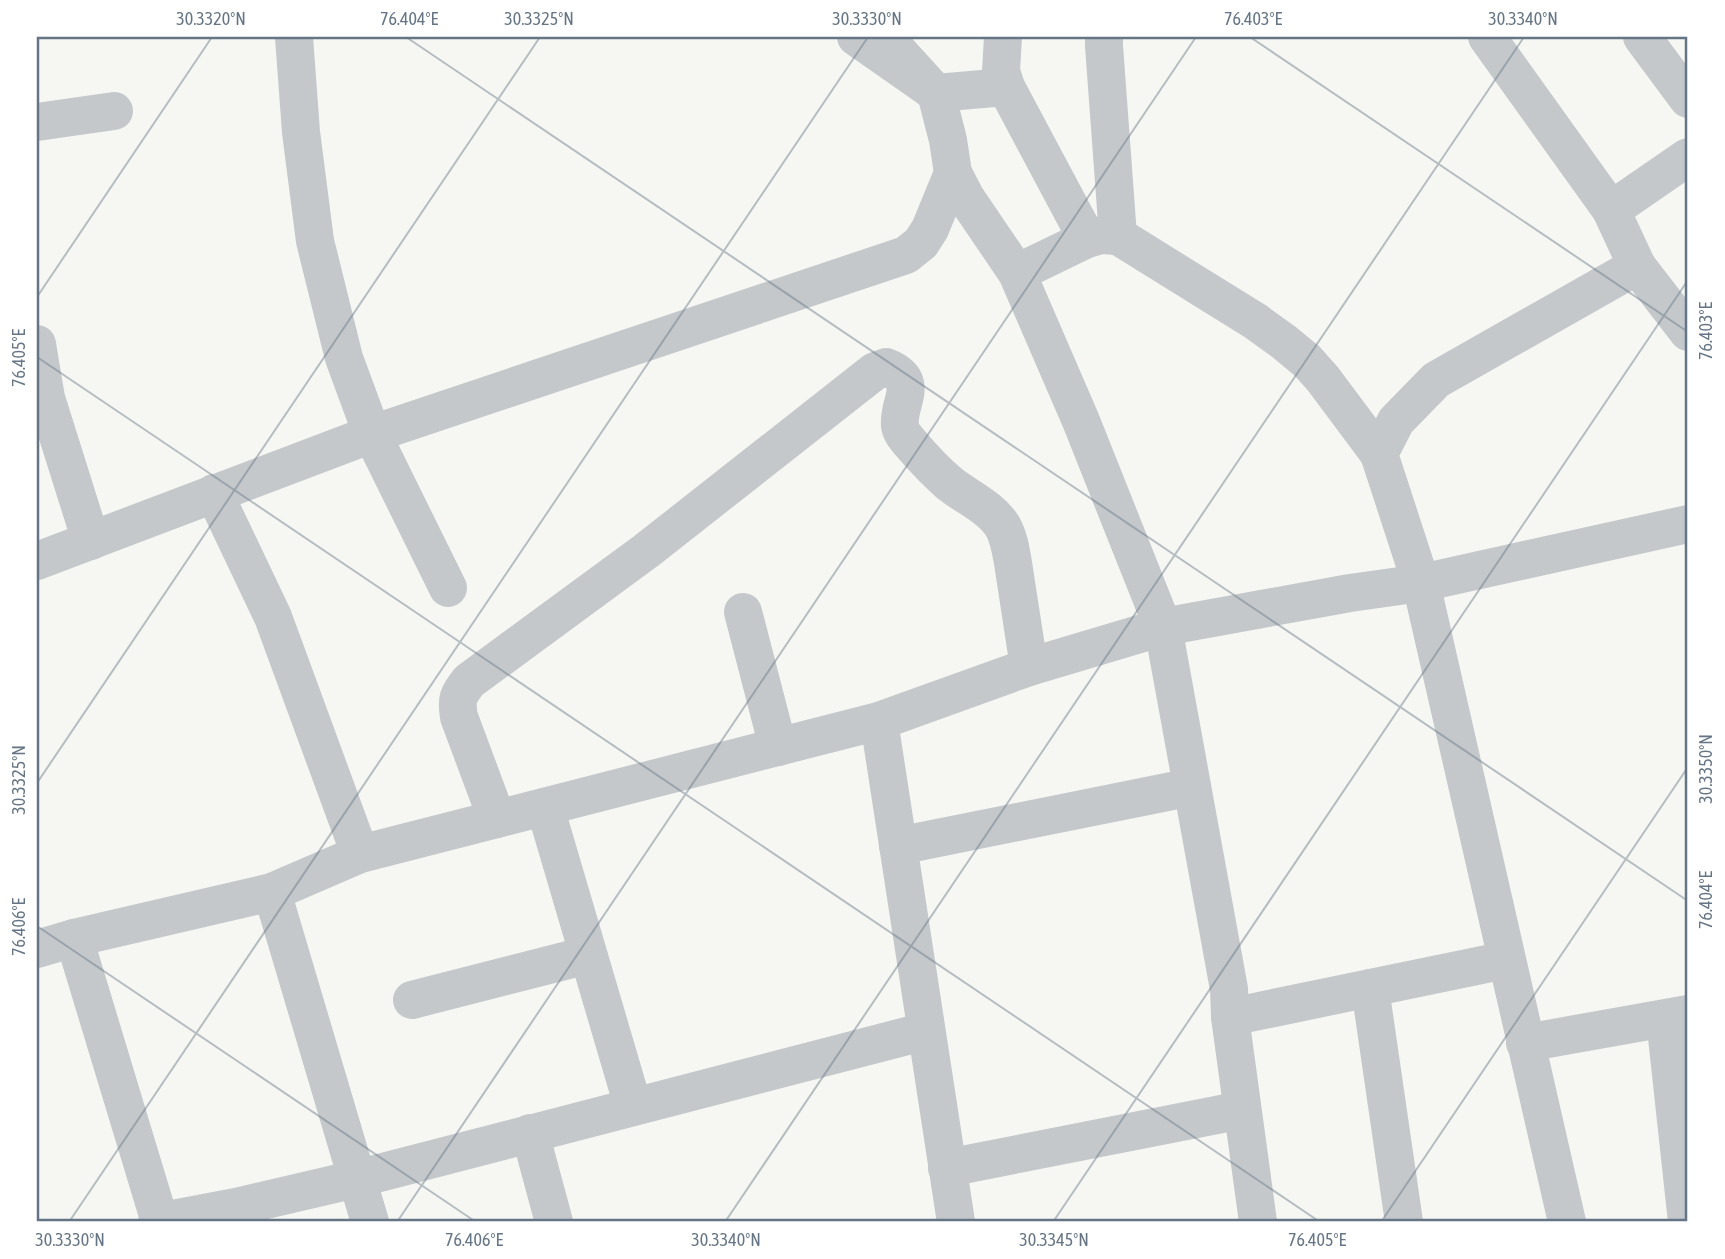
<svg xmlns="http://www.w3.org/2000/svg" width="1725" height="1259" viewBox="0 0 1725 1259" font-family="'Asap Condensed',sans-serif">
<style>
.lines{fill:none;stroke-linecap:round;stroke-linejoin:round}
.minor{stroke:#c4c8cb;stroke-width:38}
.ticks{fill:none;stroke:#657585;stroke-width:2;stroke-opacity:0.45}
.neatline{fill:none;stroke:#657585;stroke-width:2.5}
.ticks-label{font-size:18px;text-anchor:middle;fill:#657585}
</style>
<rect width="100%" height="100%" fill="#f6f7f3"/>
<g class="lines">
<g class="minor">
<polyline points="294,37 301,132 315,241 344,358 372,434 448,588"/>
<polyline points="856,37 936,93 1006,87"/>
<polyline points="885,37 936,93 948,140 953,173 966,198 1017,273 1081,421 1163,627 1229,989 1230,1017 1258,1222"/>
<polyline points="1003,37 1001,71 1006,87 1087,239"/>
<polyline points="1487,37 1611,210 1637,266 1436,380 1396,421 1379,454 1421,583 1567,1222"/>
<polyline points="1642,37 1688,99"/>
<polyline points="37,122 114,111"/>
<polyline points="1611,210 1688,157"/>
<polyline points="1118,236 1255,321 1284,342 1307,361 1323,379 1379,454"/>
<polyline points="1637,266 1688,332"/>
<polyline points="1017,273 1087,239 1101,235 1118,236 1104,46 1104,37"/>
<polyline points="37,344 46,398 91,541"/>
<polyline points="214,493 273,617 360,854"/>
<polyline points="37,561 372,434 906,255 921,243 930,229 953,173"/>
<polyline points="743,612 778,747"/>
<polyline points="879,721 956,1222"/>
<polyline points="545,807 633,1106"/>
<path d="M497,819L459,717C456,699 458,695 469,681L646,551L875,371L886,367C922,381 897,402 900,426C901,433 907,439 911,444C923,458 935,471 949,483C966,497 991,507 1003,527C1009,538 1011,551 1013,563L1029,667"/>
<polyline points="898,846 1192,787"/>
<polyline points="272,892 370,1222"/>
<polyline points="74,938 160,1222"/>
<polyline points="37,949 74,938 272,892 360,854 879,721 1029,667 1163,627 1350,593 1421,583 1688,524"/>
<polyline points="1370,988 1404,1222"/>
<polyline points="412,1000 588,955"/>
<polyline points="1230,1017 1506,960"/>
<polyline points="1665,1019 1687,1222"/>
<polyline points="1525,1043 1688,1014"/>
<polyline points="530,1133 554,1222"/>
<polyline points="947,1168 1242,1110"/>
<polyline points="157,1222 236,1207 356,1179 926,1031"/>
</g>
</g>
<path class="ticks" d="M406,37L1688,901M1250,37L1688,332M37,297L212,37M37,357L1320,1222M37,783L540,37M37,926L476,1222M69,1222L868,37M397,1222L1196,37M725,1222L1524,37M1053,1222L1688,280M1381,1222L1688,767"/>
<rect width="1725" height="1259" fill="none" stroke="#ffffff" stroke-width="77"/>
<rect x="38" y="38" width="1648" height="1182" class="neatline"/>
<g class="ticks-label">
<text x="211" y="25">30.3320°N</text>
<text x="409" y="25">76.404°E</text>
<text x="539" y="25">30.3325°N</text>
<text x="867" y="25">30.3330°N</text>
<text x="1253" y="25">76.403°E</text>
<text x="1523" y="25">30.3340°N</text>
<text transform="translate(1706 331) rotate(-90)" y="6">76.403°E</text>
<text transform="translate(19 358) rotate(-90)" y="6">76.405°E</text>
<text transform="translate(1706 769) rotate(-90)" y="6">30.3350°N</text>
<text transform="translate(19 780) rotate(-90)" y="6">30.3325°N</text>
<text transform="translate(1706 900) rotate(-90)" y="6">76.404°E</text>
<text transform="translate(19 927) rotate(-90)" y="6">76.406°E</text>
<text x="70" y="1246">30.3330°N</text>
<text x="474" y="1246">76.406°E</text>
<text x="726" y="1246">30.3340°N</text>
<text x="1054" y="1246">30.3345°N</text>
<text x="1317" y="1246">76.405°E</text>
</g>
</svg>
